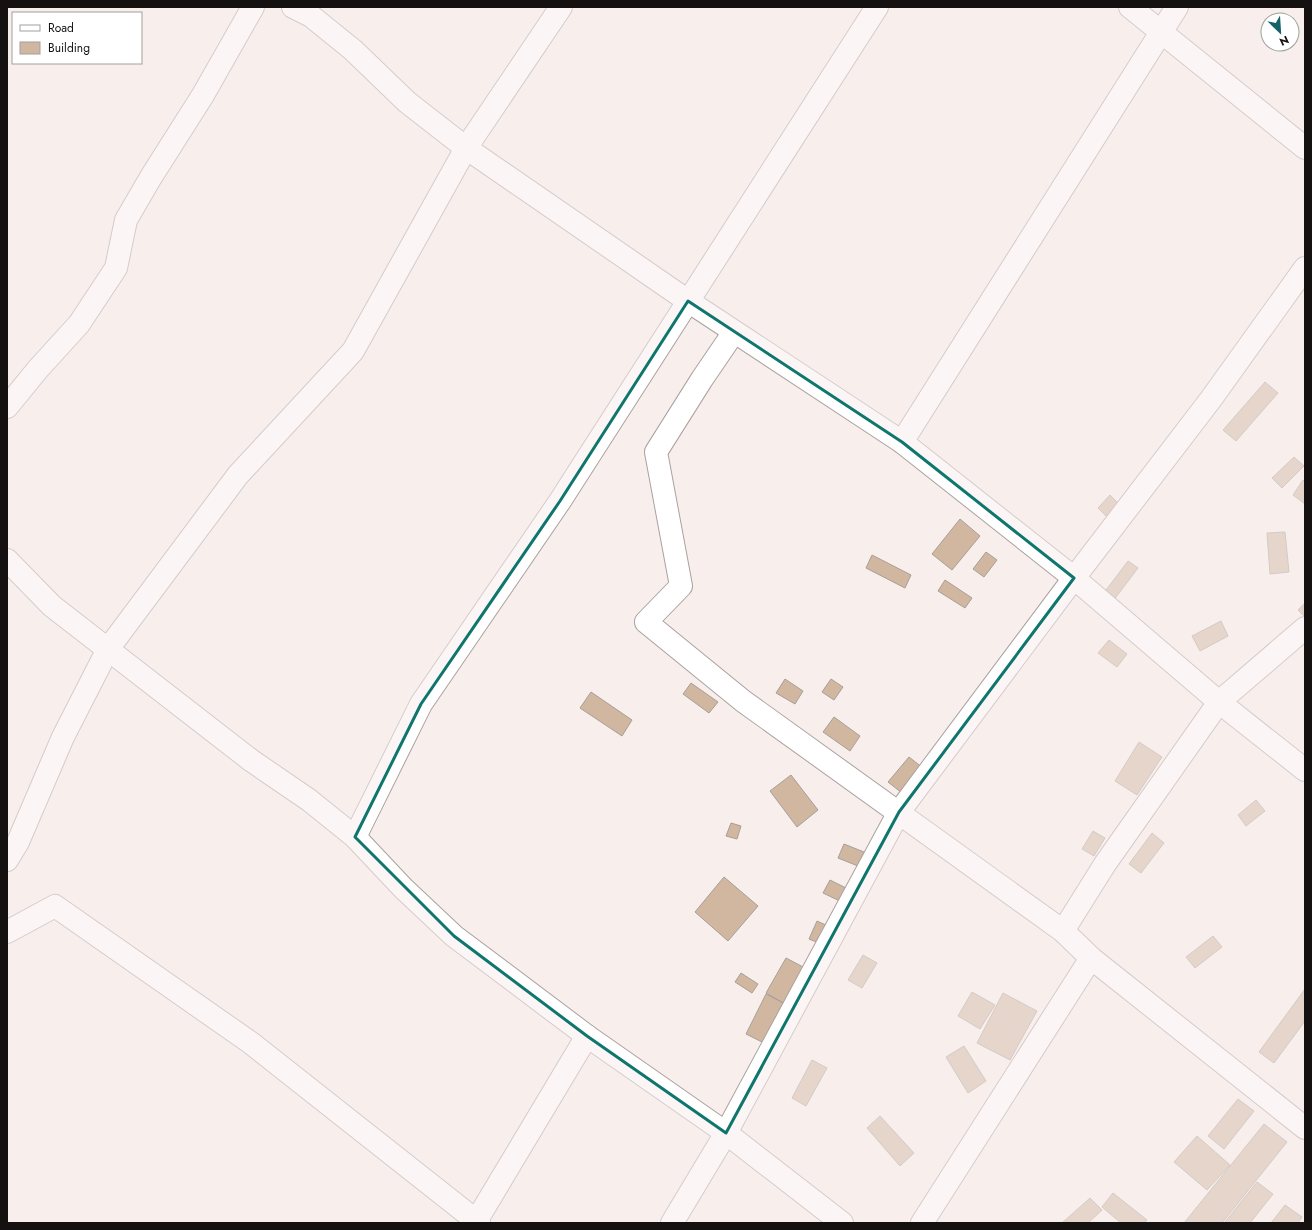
<svg xmlns="http://www.w3.org/2000/svg" width="1312" height="1230" viewBox="0 0 1312 1230" font-family="Jost,sans-serif">
<style>
.building{fill:#d1b79f;stroke:#a69f99}
.lines{fill:none;stroke-linecap:round;stroke-linejoin:round}
.minor-casing{stroke:#aba1a0;stroke-width:24}
.minor{stroke:#fff;stroke-width:22}
.marked{fill:none;stroke:#0f766e;stroke-width:3;stroke-linejoin:round}
</style>
<rect width="100%" height="100%" fill="#f8eeec"/>
<g class="building">
<polygon points="1265,382 1278,393 1236,441 1223,430"/>
<polygon points="1294,457 1304,466 1282,488 1272,478"/>
<polygon points="1303,480 1305,482 1305,504 1293,495"/>
<polygon points="1110,495 1121,506 1109,519 1098,508"/>
<polygon points="960,519 980,536 952,570 932,554"/>
<polygon points="1285,532 1289,572 1270,574 1267,533"/>
<polygon points="986,552 997,560 984,577 973,569"/>
<polygon points="872,555 911,575 905,588 866,568"/>
<polygon points="1128,561 1138,568 1113,601 1103,594"/>
<polygon points="945,580 972,598 965,608 938,591"/>
<polygon points="1305,603 1305,617 1298,610"/>
<polygon points="1221,621 1228,636 1200,651 1192,636"/>
<polygon points="1109,640 1127,654 1117,667 1098,653"/>
<polygon points="785,679 803,691 795,704 776,693"/>
<polygon points="831,679 843,687 834,700 822,692"/>
<polygon points="691,683 718,702 709,713 683,694"/>
<polygon points="591,692 632,720 622,736 580,708"/>
<polygon points="834,717 860,736 850,751 823,732"/>
<polygon points="1139,742 1162,757 1137,795 1115,781"/>
<polygon points="909,757 923,768 902,793 888,782"/>
<polygon points="791,775 818,810 797,827 770,791"/>
<polygon points="1256,800 1265,811 1246,826 1238,815"/>
<polygon points="731,823 741,826 737,839 726,836"/>
<polygon points="1093,831 1105,838 1094,856 1082,849"/>
<polygon points="1152,833 1164,843 1141,873 1129,864"/>
<polygon points="844,844 869,854 863,868 838,858"/>
<polygon points="724,877 758,906 728,941 695,912"/>
<polygon points="830,880 850,890 844,903 823,893"/>
<polygon points="817,921 828,926 821,944 809,939"/>
<polygon points="1213,936 1222,947 1195,968 1186,957"/>
<polygon points="863,955 877,963 862,988 848,980"/>
<polygon points="786,958 805,968 785,1004 766,993"/>
<polygon points="741,973 758,984 752,993 735,982"/>
<polygon points="1305,989 1305,1021 1274,1063 1259,1052"/>
<polygon points="972,992 995,1005 980,1029 958,1016"/>
<polygon points="1003,993 1037,1011 1010,1060 977,1043"/>
<polygon points="766,994 785,1004 764,1043 746,1034"/>
<polygon points="964,1046 986,1081 968,1093 946,1057"/>
<polygon points="812,1060 827,1068 806,1106 792,1098"/>
<polygon points="1238,1099 1254,1111 1224,1149 1208,1136"/>
<polygon points="880,1116 914,1153 900,1166 867,1128"/>
<polygon points="1264,1124 1287,1142 1222,1223 1184,1223"/>
<polygon points="1197,1136 1230,1165 1207,1190 1174,1162"/>
<polygon points="1257,1182 1273,1194 1250,1223 1226,1223 1225,1222"/>
<polygon points="1113,1193 1147,1220 1144,1223 1121,1223 1102,1207"/>
<polygon points="1090,1198 1102,1210 1088,1223 1062,1223"/>
<polygon points="1285,1205 1302,1217 1298,1223 1271,1223"/>
</g>
<g class="lines">
<g class="minor-casing">
<g id="minor">
<polyline points="293,7 311,16 353,50 407,102 466,148 688,301 902,442 1074,578 1219,702 1305,770"/>
<polyline points="1130,7 1305,148"/>
<polyline points="734,332 702,379 656,452 681,586 646,622 743,701 1063,931 1091,958 1305,1128"/>
<polyline points="7,407 38,369 79,324 116,268 126,220 151,177 203,95 253,7"/>
<polyline points="902,442 1177,7"/>
<polyline points="7,560 52,606 252,761 309,800 355,837 403,888 454,936 587,1036 726,1133 842,1223"/>
<polyline points="355,837 421,704 560,501 877,7"/>
<polyline points="7,860 18,842 63,737 108,649 238,475 353,351 466,148 561,7"/>
<polyline points="1063,931 1105,864 1219,702 1305,628"/>
<polyline points="7,932 55,906 251,1043 479,1223"/>
<polyline points="475,1223 587,1036"/>
<polyline points="672,1223 726,1133 899,812 1074,578 1211,399 1305,268"/>
<polyline points="922,1223 1091,958"/>
</g>
</g>
<use href="#minor" class="minor"/>
</g>
<path d="M0 0H1312V1230H0ZM688,301L902,442L1074,578L899,812L726,1133L587,1036L454,936L355,837L421,704L560,501Z" fill="#f8eeec" fill-opacity=".55" fill-rule="evenodd"/>
<path class="marked" d="M688,301L902,442L1074,578L899,812L726,1133L587,1036L454,936L355,837L421,704L560,501Z"/>
<rect width="1312" height="1230" fill="none" stroke="#151110" stroke-width="16"/>
<rect x="12" y="12" width="130" height="52" fill="#ffffff" stroke="#a1a09f"/>
<rect x="20" y="25" width="20" height="6" fill="#ffffff" stroke="#a1a09f"/>
<text x="48" y="32" font-size="12" fill="#151110">Road</text>
<rect x="20" y="42" width="20" height="12" fill="#d1b79f" stroke="#a1a09f"/>
<text x="48" y="52" font-size="12" fill="#151110">Building</text>
<g transform="translate(1280 32) rotate(155)"><circle r="19" fill="#ffffff" stroke="#a1a09f"/>
<path d="M0-3L7 15L0 10L-7 15Z" fill="#136369"/>
<text y="-6" font-size="11" font-weight="bold" text-anchor="middle" fill="#151110">N</text>
</g>
</svg>
